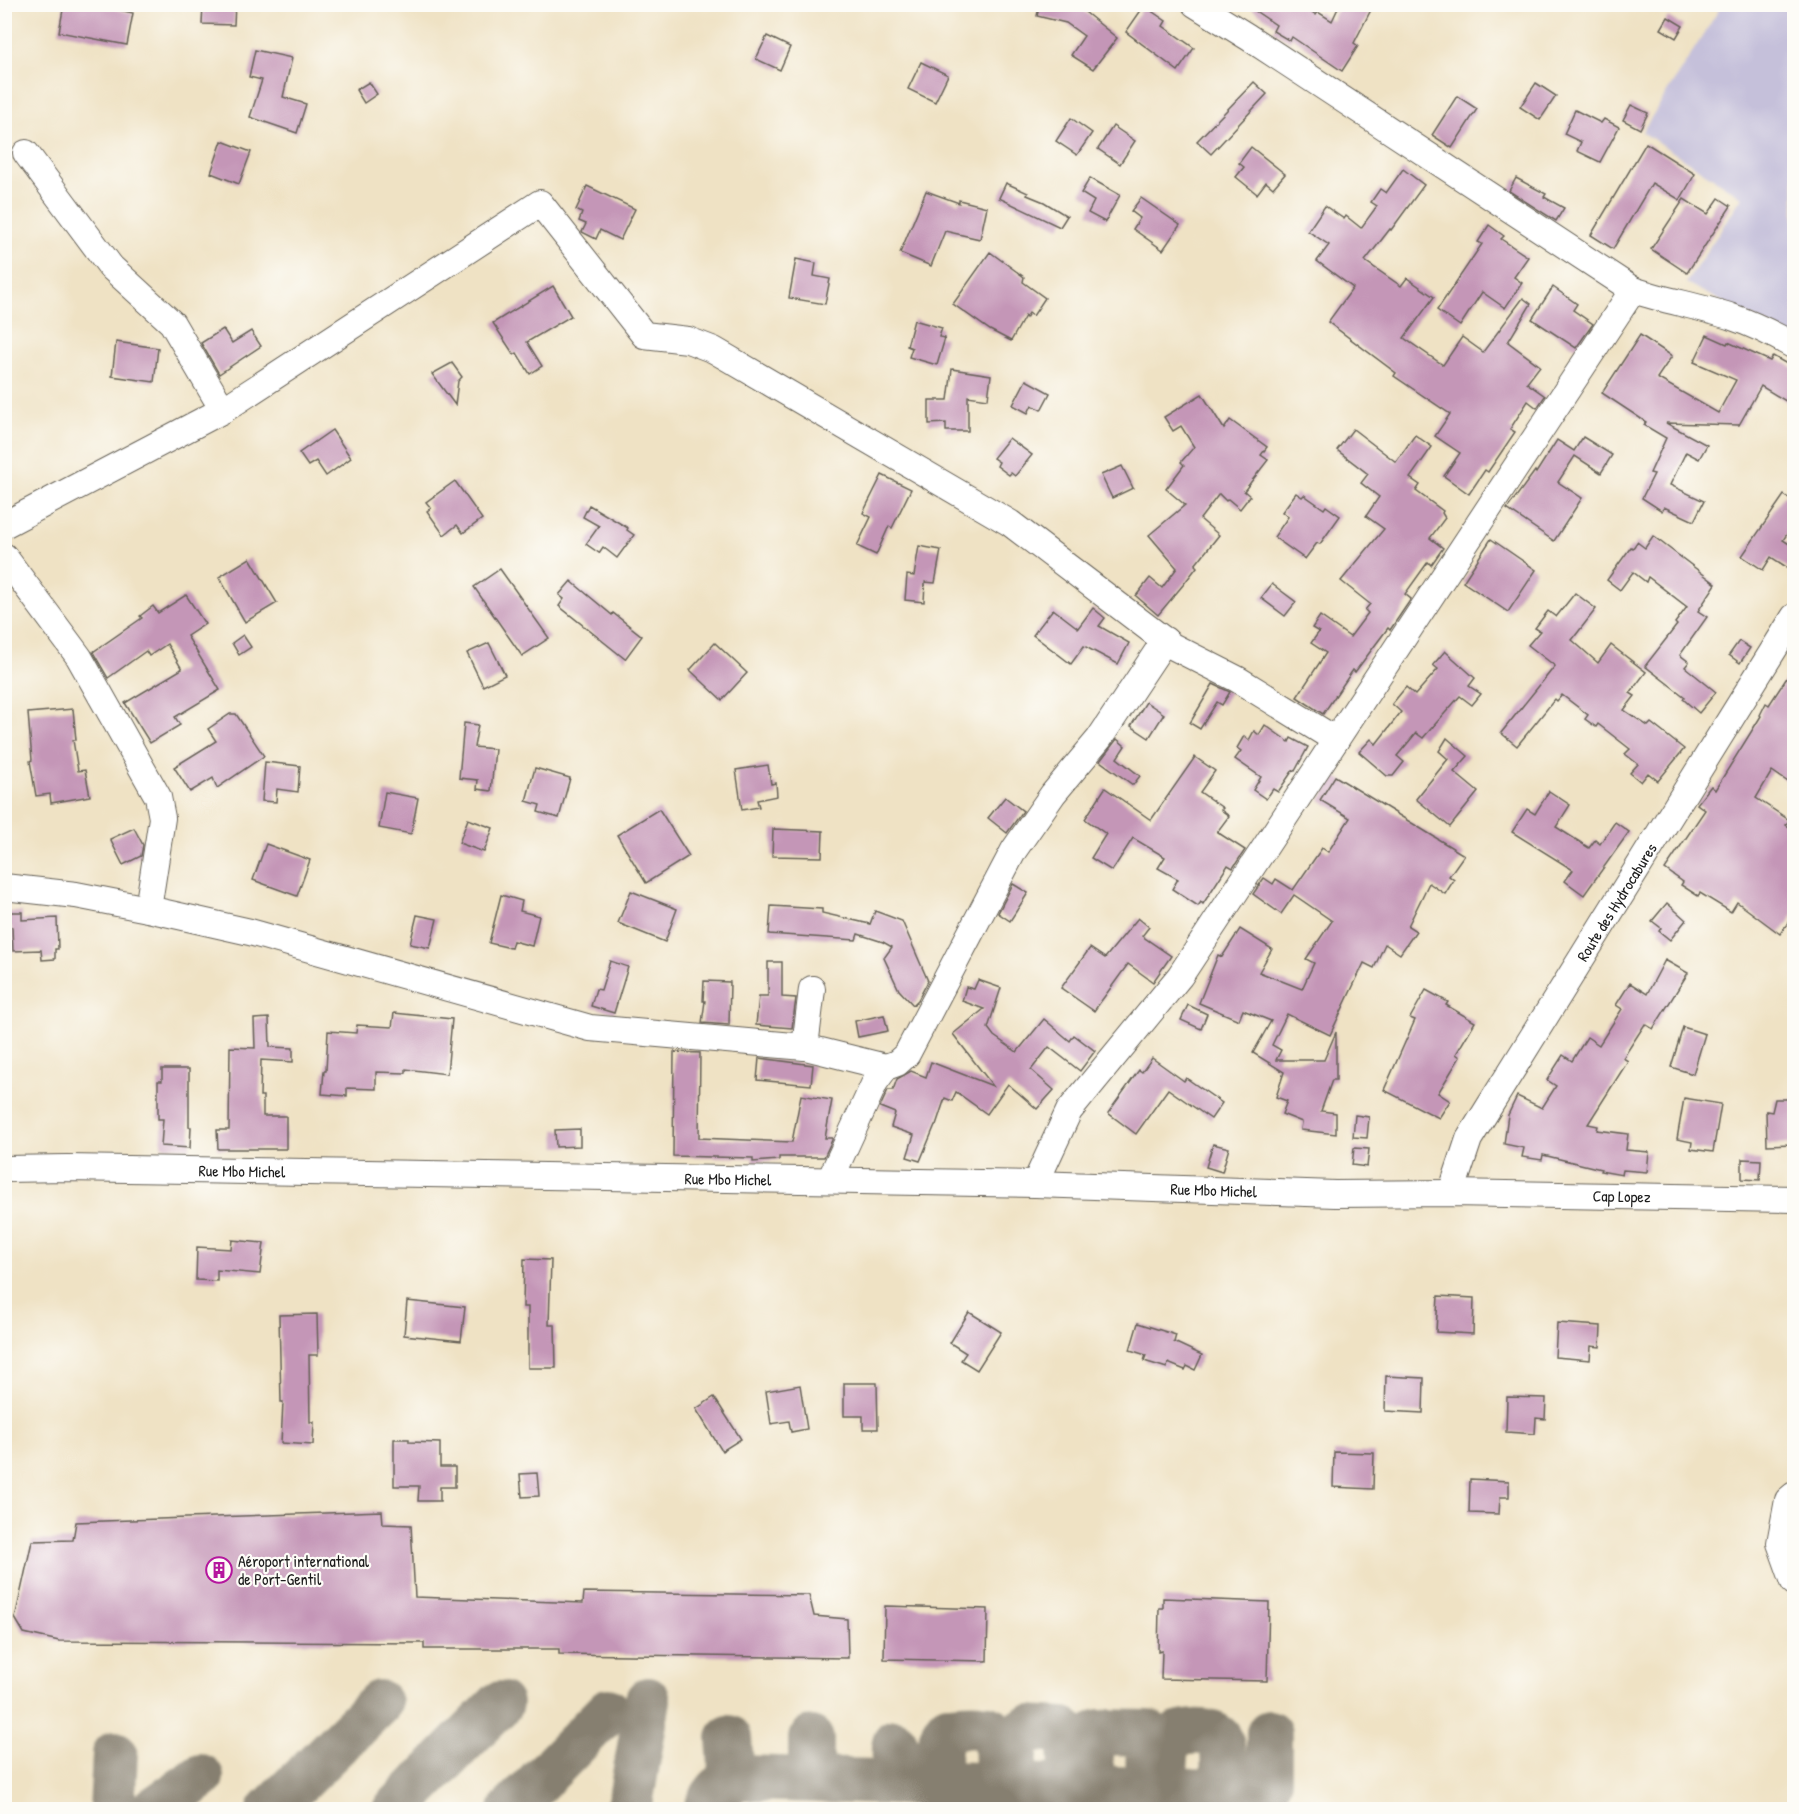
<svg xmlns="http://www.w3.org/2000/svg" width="1799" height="1814" viewBox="0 0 1799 1814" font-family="'Patrick Hand',sans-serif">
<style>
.industrial{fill:#c5c0da}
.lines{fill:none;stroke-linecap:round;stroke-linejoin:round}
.taxiway{stroke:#867f70;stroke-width:46}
.building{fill:#c496b7}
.minor-casing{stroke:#666157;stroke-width:28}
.minor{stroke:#fff;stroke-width:26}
.labels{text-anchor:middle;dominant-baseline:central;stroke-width:4.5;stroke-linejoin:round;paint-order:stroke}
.street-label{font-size:16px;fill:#1c1c1c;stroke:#fdfcf7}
.poi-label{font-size:16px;fill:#1c1c1c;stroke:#fdfcf7;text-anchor:start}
</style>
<rect width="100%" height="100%" fill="#fdfcf7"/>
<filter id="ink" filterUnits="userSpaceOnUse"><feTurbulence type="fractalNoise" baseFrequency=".0167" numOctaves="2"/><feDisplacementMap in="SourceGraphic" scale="12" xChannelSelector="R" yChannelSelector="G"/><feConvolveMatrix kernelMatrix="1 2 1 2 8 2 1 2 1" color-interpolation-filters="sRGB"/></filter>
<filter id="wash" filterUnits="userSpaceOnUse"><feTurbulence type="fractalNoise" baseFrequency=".008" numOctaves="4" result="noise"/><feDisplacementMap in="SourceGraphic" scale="24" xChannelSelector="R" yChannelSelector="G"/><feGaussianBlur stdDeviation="1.35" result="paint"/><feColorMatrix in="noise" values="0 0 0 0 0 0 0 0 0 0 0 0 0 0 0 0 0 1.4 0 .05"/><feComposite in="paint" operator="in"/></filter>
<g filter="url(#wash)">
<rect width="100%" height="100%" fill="#efe2c4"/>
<polygon class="industrial" points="1722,5 1794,5 1794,339 1686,283 1742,197 1642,132"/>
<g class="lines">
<g class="taxiway">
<polyline points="729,1738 732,1780"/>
<polyline points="811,1779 811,1739"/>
<polyline points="894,1781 895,1742"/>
<path d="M946,1783C944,1779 940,1774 939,1769C937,1756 939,1736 948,1727C964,1726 983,1722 996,1732L997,1772L1005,1782"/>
<polyline points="1022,1785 1014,1774 1016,1736 1028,1728 1063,1730 1068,1734 1071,1741 1072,1774 1081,1784"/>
<path d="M1170,1785L1165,1775L1167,1742C1174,1730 1217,1727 1221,1742C1227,1760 1218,1776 1231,1792"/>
<polyline points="1098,1788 1091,1771 1091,1741 1100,1732 1149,1733 1148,1778 1157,1789 1165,1775"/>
<polyline points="112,1810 115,1754"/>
<polyline points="153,1810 201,1777"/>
<polyline points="270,1810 379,1703"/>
<polyline points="395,1810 500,1704"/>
<polyline points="511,1810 608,1711"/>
<polyline points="629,1810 648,1700"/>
<path d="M706,1810C715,1789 722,1783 743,1778L1256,1793L1266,1786L1269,1779V1733"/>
</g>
</g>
<g id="blocks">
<g class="building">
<polygon points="64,4 92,4 133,13 127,45 59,32"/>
<polygon points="203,4 235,4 234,25 202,24"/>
<polygon points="1040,4 1075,4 1117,38 1093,69 1071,55 1084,36 1066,23 1037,16"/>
<polygon points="1245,4 1301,4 1316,15 1318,12 1332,21 1340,4 1374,4 1354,43 1358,46 1342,71 1292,37 1290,41 1273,31 1276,25"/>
<polygon points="1144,6 1166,21 1163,26 1194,48 1178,71 1126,32"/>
<polygon points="1668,17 1683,26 1676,38 1661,29"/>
<polygon points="767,36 790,47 780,70 756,59"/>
<polygon points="255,50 292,58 283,97 306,104 297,133 250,117 262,80 249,77"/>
<polygon points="921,62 948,75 935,102 908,89"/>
<polygon points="369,82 377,94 364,103 356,90"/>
<polygon points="1254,82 1267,94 1211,154 1197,141"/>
<polygon points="1536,83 1556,96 1540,120 1520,107"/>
<polygon points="1457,96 1477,109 1452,148 1432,135"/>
<polygon points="1631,105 1648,113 1640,129 1623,120"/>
<polygon points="1575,110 1601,123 1604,119 1619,127 1600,162 1577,151 1581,142 1564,134"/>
<polygon points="1071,118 1092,133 1077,155 1056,141"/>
<polygon points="1113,126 1135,141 1120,164 1098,149"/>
<polygon points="222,141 251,152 239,184 211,173"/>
<polygon points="1646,143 1695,174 1680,200 1652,183 1613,249 1591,235"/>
<polygon points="1251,147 1285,174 1273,188 1266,182 1257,194 1236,177 1244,167 1239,163"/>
<polygon points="1403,169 1424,185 1391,230 1390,229 1365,261 1401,286 1407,278 1434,297 1404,338 1443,365 1462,337 1483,352 1523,298 1531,304 1508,342 1540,366 1527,383 1545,396 1537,408 1528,401 1510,429 1515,432 1488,472 1485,470 1469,494 1444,476 1460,453 1435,436 1450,414 1394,376 1396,373 1328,322 1353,288 1317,261 1329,245 1308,231 1325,206 1344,219 1346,216 1361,228 1377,206 1371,202 1380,189 1386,193"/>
<polygon points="1090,178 1120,195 1105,222 1088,213 1094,201 1081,193"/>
<polygon points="1516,178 1546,194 1544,197 1564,208 1556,221 1509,191"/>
<polygon points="1006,183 1028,193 1027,195 1044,202 1067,216 1060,227 999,198"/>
<polygon points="587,186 635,209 620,240 600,230 596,239 582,232 586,224 579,221 582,213 576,210"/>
<polygon points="926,191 959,203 959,200 987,207 980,239 945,231 931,266 900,253"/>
<polygon points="1141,198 1180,225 1163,250 1133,229 1140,218 1131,211"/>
<polygon points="1719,198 1731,206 1687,273 1651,249 1684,199 1708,214"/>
<polygon points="1489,225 1504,236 1501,239 1528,257 1514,277 1522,283 1505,308 1482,292 1460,326 1437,310 1482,244 1478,242"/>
<polygon points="990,252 1024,277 1023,282 1045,298 1033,316 1029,313 1026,318 1025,316 1011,341 990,330 953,304"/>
<polygon points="796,259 816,263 814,276 830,279 825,304 789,298"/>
<polygon points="553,286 571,316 527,342 542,366 530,374 517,353 514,355 493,323"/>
<polygon points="1553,287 1577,304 1573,310 1593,324 1576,348 1532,319"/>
<polygon points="914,320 942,328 939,337 945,338 937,365 909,357 912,348 907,346"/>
<polygon points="223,329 232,343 251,331 261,346 219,374 201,343"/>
<polygon points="1640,335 1672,356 1657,378 1718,413 1736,380 1694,362 1707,335 1727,344 1728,342 1770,361 1773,356 1794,368 1794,406 1761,386 1739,425 1666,423 1707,445 1699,459 1686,452 1670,485 1704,501 1694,521 1664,507 1662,511 1642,498 1654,474 1650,473 1666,438 1644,425 1646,422 1602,393"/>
<polygon points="116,342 158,348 154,382 112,376"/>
<polygon points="452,363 462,377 458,381 455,405 432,374"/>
<polygon points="952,369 991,375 988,399 968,396 968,431 946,431 946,423 929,424 929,400 948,400"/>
<polygon points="1026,380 1050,393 1041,410 1032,405 1028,413 1013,405"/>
<polygon points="1202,394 1224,429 1230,420 1267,447 1261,455 1268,460 1244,491 1250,496 1240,509 1228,499 1226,501 1219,494 1200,519 1219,535 1195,565 1197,567 1183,585 1158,615 1136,596 1150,578 1162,588 1177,568 1149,535 1185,505 1166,489 1184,465 1181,462 1194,447 1181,426 1173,431 1164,417"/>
<polygon points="1353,429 1396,462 1415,435 1432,447 1410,478 1420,485 1416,491 1443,511 1442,513 1445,518 1430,538 1443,548 1431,565 1428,562 1405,594 1411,599 1390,630 1388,628 1355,672 1353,670 1323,714 1297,697 1326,653 1311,643 1319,632 1312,628 1320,616 1350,637 1368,613 1365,610 1370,604 1341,581 1384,529 1366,516 1379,497 1361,483 1368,474 1337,450"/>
<polygon points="332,430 351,458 326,476 316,461 308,466 299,453"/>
<polygon points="1583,437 1612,455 1601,473 1575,456 1558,482 1582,498 1554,541 1507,509 1535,471 1536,473 1557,440 1574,451"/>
<polygon points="1009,438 1032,455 1015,476 1011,473 1009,475 997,466 999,462 993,458"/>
<polygon points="1122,466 1133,488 1112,498 1101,475"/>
<polygon points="882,475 911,489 892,528 889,526 876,555 857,546 871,517 863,513"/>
<polygon points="455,481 482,519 463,533 457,525 444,535 427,511 431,508 426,502"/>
<polygon points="1296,493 1302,497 1304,495 1324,509 1326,506 1340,516 1320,544 1317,543 1305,559 1274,537 1288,517 1282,512"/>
<polygon points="1784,495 1794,502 1794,524 1783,540 1794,547 1794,572 1771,557 1763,570 1742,556"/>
<polygon points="589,505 628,528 627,530 634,535 617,558 603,547 599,553 586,544 599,526 583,517"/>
<polygon points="1653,536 1716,584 1698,611 1707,617 1680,655 1689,662 1685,667 1716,692 1699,713 1683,699 1685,697 1645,666 1677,625 1675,623 1687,607 1648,577 1646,582 1633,572 1620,590 1607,580 1631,547 1633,548 1637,542 1645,548"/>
<polygon points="1491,539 1536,570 1508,612 1463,582"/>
<polygon points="919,546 941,550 935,583 925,582 924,602 905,600 907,575 914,576"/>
<polygon points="250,558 277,603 245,622 219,577"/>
<polygon points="500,569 549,638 522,656 474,587"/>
<polygon points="571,581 612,615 613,613 642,636 625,659 559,606 564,599 559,595"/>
<polygon points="1272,584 1296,602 1285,616 1261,598"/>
<polygon points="1575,593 1596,609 1572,640 1598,663 1611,645 1646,672 1630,693 1635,696 1624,710 1648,726 1651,723 1684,749 1658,781 1648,773 1641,782 1630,773 1638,764 1625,754 1630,749 1598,724 1596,727 1585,719 1588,715 1562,695 1557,701 1555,699 1517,746 1501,733 1555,666 1528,645 1540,631 1535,628 1548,611 1556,617"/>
<polygon points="186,595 205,624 187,636 220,690 175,717 180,725 150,743 125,703 182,669 167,644 149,656 146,651 108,678 93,652 142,618 140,616 153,606 158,613"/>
<polygon points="1093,608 1105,618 1099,626 1129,643 1118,664 1084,646 1071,664 1033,635 1053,609 1078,628"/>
<polygon points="243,635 251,647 239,655 232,643"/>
<polygon points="1739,641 1750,648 1740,663 1729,655"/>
<polygon points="489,643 505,675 483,686 467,653"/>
<polygon points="715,643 747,673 722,700 690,670"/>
<polygon points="1445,651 1475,678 1469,686 1481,694 1472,705 1460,696 1423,738 1416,733 1397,756 1404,762 1393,776 1387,776 1359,752 1371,739 1376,744 1401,712 1392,704 1406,687 1415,695 1438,669 1433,665"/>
<polygon points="1794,667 1794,786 1772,771 1756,798 1789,820 1786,825 1794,830 1794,914 1780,934 1737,902 1731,912 1700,893 1698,896 1681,885 1683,882 1665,869 1705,810 1697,804 1711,786 1715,790 1761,716 1760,715 1766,703 1769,705"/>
<polygon points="1213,684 1230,692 1222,705 1217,702 1200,729 1190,723"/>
<polygon points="1146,702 1164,714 1149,738 1131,726"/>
<polygon points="73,709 76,740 73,740 78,771 85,770 90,796 51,803 50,794 36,796 30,761 32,760 28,713"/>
<polygon points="230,714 236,714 264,756 217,788 213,778 190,792 174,767 216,741 208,729"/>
<polygon points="464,723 478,725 474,747 495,749 491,791 477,789 478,780 459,778"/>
<polygon points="1265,725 1289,742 1291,738 1308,747 1295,771 1293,770 1278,792 1273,789 1266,799 1253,790 1261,777 1235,759 1241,751 1237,748 1244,736 1249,740 1254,731 1259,735"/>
<polygon points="1447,738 1468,756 1454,772 1478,792 1450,827 1416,799 1448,759 1439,751"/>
<polygon points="1117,739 1125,746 1117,758 1140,776 1133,785 1100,761"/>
<polygon points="1195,757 1215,771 1200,792 1223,808 1221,810 1229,816 1217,832 1245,850 1233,868 1228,865 1203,904 1201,902 1198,906 1172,889 1178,879 1158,868 1165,857 1133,838 1112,871 1091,858 1106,834 1085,819 1105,788 1151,820"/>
<polygon points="265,762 300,766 298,792 277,789 276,802 262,801"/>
<polygon points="768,765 771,784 776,783 777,796 757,800 759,807 742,810 736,770"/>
<polygon points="535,768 570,778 559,818 538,812 540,805 526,801"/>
<polygon points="1335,776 1464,855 1449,876 1454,880 1445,894 1429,883 1408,926 1416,931 1400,954 1385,944 1374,968 1364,963 1330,1035 1287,1014 1272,1045 1281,1050 1276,1060 1324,1060 1336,1032 1336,1080 1332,1080 1321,1111 1336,1113 1336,1134 1301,1130 1302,1122 1282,1114 1287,1101 1276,1097 1284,1072 1253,1053 1271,1021 1243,1010 1239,1020 1199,1003 1218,955 1222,957 1240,929 1272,949 1259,972 1302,989 1314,963 1306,959 1332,921 1294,895 1281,914 1253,894 1264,878 1273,884 1276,879 1293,890 1322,848 1328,852 1350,818 1320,800"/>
<polygon points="1549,791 1570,805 1556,827 1589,848 1595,840 1600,844 1615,822 1629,832 1584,895 1565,881 1573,870 1512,832 1527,809 1535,814"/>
<polygon points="385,792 418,798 411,834 379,828"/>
<polygon points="1005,797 1023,811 1007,833 988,818"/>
<polygon points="659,809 689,856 646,883 617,835"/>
<polygon points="468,819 493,828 484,852 459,843"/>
<polygon points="134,828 143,845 141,856 123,865 110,839"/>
<polygon points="773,829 823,831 822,857 772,856"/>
<polygon points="266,844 310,860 297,896 253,880"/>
<polygon points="1013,884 1028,893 1010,921 998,913"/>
<polygon points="631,891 677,909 665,942 618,923"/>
<polygon points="501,895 522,901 520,911 539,916 532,946 513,941 511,948 489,943"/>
<polygon points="1667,903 1686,920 1670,940 1659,931 1661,928 1652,921"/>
<polygon points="771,906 822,909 822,913 870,924 875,911 902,921 928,981 918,1000 913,1005 899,990 884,958 892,947 883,942 858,934 856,940 769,934"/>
<polygon points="7,912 22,912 22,920 57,918 58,949 55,949 55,959 42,960 41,950 13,951 12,927 8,927"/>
<polygon points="417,915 437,919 430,948 410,944"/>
<polygon points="1138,918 1149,927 1142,936 1171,956 1153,982 1128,964 1094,1011 1061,988 1090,948 1105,958"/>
<polygon points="1665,960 1688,973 1653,1029 1645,1024 1623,1058 1628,1061 1588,1124 1598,1126 1597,1130 1628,1134 1626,1150 1649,1152 1647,1172 1623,1170 1622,1175 1600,1171 1601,1169 1543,1155 1542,1160 1522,1157 1524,1148 1504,1144 1508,1115 1517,1096 1542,1108 1556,1086 1547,1080 1563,1055 1572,1061 1587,1037 1599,1045 1622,1009 1616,1005 1630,983 1647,994"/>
<polygon points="610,961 628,967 614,1013 591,1006 596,989 601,990"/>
<polygon points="768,962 782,962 782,997 796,998 792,1028 756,1025 759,996 768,996"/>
<polygon points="978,980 1001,988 988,1028 994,1036 1017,1052 1044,1019 1070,1041 1074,1035 1095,1051 1080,1071 1049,1047 1031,1070 1054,1090 1037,1109 1008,1084 987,1114 956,1092 952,1101 945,1098 936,1125 935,1125 920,1161 907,1157 914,1135 891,1127 895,1113 880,1107 888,1090 893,1090 897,1079 911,1071 926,1077 931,1062 993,1086 953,1034 984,1009 962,1001 966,987 974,989"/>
<polygon points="704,981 730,982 729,1025 702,1023 705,1001 703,1001"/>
<polygon points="1426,990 1448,1002 1446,1005 1475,1022 1456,1054 1460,1057 1438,1093 1450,1101 1439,1118 1384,1090 1415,1020 1410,1018"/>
<polygon points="1188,1005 1207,1014 1201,1029 1181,1020"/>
<polygon points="394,1013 452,1019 447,1074 406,1069 406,1073 376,1072 376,1089 347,1088 347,1096 322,1094 324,1071 326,1071 328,1031 356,1033 357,1025 392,1027"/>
<polygon points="884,1015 888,1031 858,1037 855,1021"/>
<polygon points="269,1018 270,1047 293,1048 293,1062 261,1060 260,1096 263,1096 263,1116 286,1116 286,1149 218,1149 217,1130 229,1130 230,1047 255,1048 254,1019"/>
<polygon points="1683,1027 1705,1034 1693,1074 1671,1067"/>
<polygon points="674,1052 700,1053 699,1138 792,1142 801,1095 832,1100 825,1138 832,1138 832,1140 824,1157 779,1157 779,1160 753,1162 753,1158 673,1156"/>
<polygon points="759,1058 813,1065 811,1085 757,1080"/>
<polygon points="1152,1058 1184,1081 1186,1078 1222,1103 1211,1119 1168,1089 1136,1134 1108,1113 1139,1070 1142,1072"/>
<polygon points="162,1069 189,1069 189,1127 191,1127 190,1148 161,1146 163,1119 158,1119 158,1081 162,1081"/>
<polygon points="1684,1098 1721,1104 1713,1152 1691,1149 1692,1142 1677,1139"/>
<polygon points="1775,1099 1794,1099 1794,1144 1767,1145 1766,1111 1772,1112"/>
<polygon points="1355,1115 1369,1117 1367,1138 1353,1137"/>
<polygon points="580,1129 580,1146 556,1147 555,1130"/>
<polygon points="1213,1144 1229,1148 1222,1172 1206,1167"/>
<polygon points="1354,1148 1369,1149 1367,1167 1352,1165"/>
<polygon points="1742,1159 1761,1160 1760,1180 1742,1179"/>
<polygon points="232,1240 264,1243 260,1274 217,1270 217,1281 196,1280 197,1247 231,1249"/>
<polygon points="524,1259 551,1260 549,1325 555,1325 556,1368 528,1368 528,1307 523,1307"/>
<polygon points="1438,1296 1474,1298 1473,1334 1436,1332"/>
<polygon points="407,1301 465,1307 461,1341 404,1335"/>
<polygon points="969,1312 1001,1332 977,1370 961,1360 966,1353 950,1343"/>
<polygon points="317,1314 318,1355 309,1355 310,1422 314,1422 313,1445 281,1443 283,1402 281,1402 279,1315"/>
<polygon points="1138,1323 1176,1335 1174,1342 1202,1355 1195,1370 1187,1366 1185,1370 1168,1363 1167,1368 1144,1361 1146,1355 1130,1350"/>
<polygon points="1557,1323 1601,1326 1600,1347 1591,1346 1590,1360 1555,1357"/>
<polygon points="1386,1376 1424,1378 1423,1413 1385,1411"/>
<polygon points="844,1383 877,1383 878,1429 863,1429 863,1416 844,1416"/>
<polygon points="800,1385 807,1429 791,1432 789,1421 771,1424 766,1391"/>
<polygon points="714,1397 741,1439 722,1451 696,1409"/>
<polygon points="1507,1397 1546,1398 1545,1419 1536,1418 1535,1434 1506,1432"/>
<polygon points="394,1439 409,1439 409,1442 440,1443 440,1467 455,1467 455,1487 440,1487 440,1501 418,1501 419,1486 394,1486"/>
<polygon points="1334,1452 1374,1453 1373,1489 1333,1487"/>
<polygon points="537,1473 539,1496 522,1497 520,1474"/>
<polygon points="1470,1479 1509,1481 1509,1497 1500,1497 1499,1514 1469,1513"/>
<polygon points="382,1511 383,1524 411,1525 415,1597 583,1603 584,1592 809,1595 814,1616 847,1619 848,1658 559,1654 559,1649 424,1649 424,1643 59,1641 24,1633 15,1618 32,1541 73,1540 76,1522"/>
<polygon points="1163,1598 1269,1602 1267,1681 1161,1679 1162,1651 1158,1652 1159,1608 1163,1608"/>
<polygon points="885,1606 988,1609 987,1661 884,1659"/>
</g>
</g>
</g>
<g filter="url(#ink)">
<use href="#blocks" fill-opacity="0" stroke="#666157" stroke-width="1.5"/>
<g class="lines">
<g class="minor-casing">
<g id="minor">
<path d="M1195,4L1248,37L1633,290C1666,301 1699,306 1732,317C1753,324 1775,335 1794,346"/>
<polyline points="26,153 111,267 172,323 223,410"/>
<polyline points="4,525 223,410 540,203 644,335 688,340 714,350 1010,523 1172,646 1237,679 1336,740"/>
<polyline points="4,556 79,657 158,797 162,818 148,909"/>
<polyline points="4,887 76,895 148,909 250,932 590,1028 805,1047"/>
<polyline points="812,989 805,1047 886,1067"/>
<path id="s1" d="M4,1169L67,1168L1035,1184L1335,1194L1451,1193L1794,1199"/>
<polyline points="830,1180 875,1082 886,1067 897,1063 907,1054 1014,850 1053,794 1099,739 1165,640"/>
<polyline points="1035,1184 1069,1111 1180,976 1633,290"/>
<path id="s2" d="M1451,1193L1469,1139L1794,617"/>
<polyline points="1794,1495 1788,1500 1780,1543 1794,1582"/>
</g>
</g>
<use href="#minor" class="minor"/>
</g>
</g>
<defs>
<g id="building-ring" transform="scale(1.35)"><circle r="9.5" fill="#fdfcf7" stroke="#b5179e" stroke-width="1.5"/><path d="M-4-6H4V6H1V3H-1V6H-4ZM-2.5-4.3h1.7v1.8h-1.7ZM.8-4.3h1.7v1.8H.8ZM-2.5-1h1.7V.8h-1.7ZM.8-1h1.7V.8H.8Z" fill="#b5179e"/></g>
</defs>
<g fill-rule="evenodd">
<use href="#building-ring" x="219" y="1570"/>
</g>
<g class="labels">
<g class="street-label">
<text stroke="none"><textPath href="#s2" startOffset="336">Route des Hydrocabures</textPath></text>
<text stroke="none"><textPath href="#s1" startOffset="238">Rue Mbo Michel</textPath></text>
<text stroke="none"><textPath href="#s1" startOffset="724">Rue Mbo Michel</textPath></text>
<text stroke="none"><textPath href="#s1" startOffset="1210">Rue Mbo Michel</textPath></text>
<text stroke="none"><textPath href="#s1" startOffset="1618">Cap Lopez</textPath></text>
</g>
<g class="poi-label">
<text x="238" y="1561">Aéroport international<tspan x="238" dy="18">de Port-Gentil</tspan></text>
</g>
</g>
<rect width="1799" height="1814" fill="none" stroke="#fdfcf7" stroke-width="24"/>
</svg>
